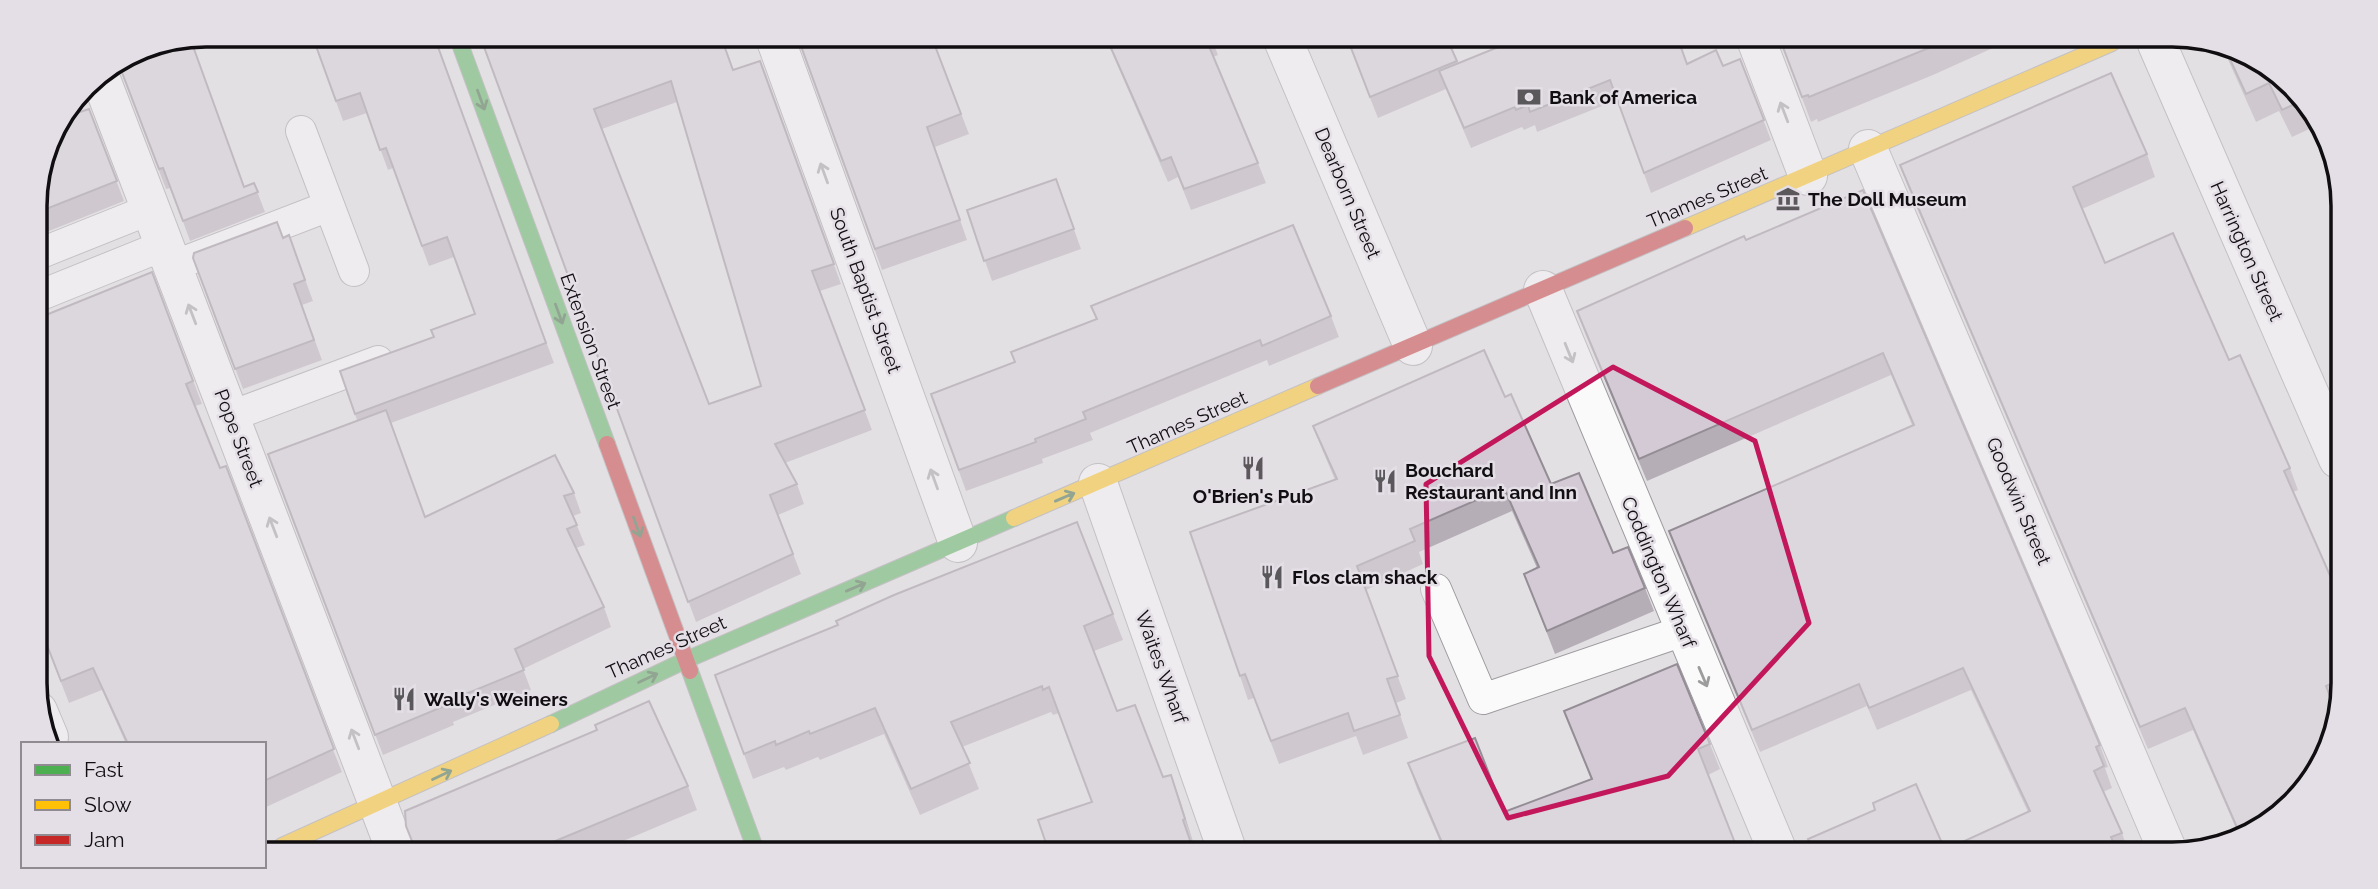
<svg xmlns="http://www.w3.org/2000/svg" width="2378" height="889" viewBox="0 0 2378 889" font-family="Raleway,sans-serif">
<style>
.lines{fill:none;stroke-linecap:round;stroke-linejoin:round}
.lane-casing{stroke:#9d9b9e;stroke-width:32}
.street-casing{stroke:#9d9b9e;stroke-width:40}
.fast-casing{stroke:#9d9b9e;stroke-width:18}
.slow-casing{stroke:#9d9b9e;stroke-width:18}
.jam-casing{stroke:#9d9b9e;stroke-width:18}
.lane{stroke:#fbfafb;stroke-width:30}
.street{stroke:#fbfafb;stroke-width:38}
.fast{stroke:#4caf50;stroke-width:16}
.slow{stroke:#ffc107;stroke-width:16}
.jam{stroke:#c62828;stroke-width:16}
.wall{fill:#b5aeb7;fill-rule:evenodd}
.shaded-wall{fill:#948d95}
.building{fill:#d3cad5;stroke:#948d95;stroke-width:2;fill-rule:evenodd}
.oneway{stroke:#2e5e30}
.oneway2{stroke:#9d9c9d}
.marked{fill:none;stroke:#c2185b;stroke-width:5;stroke-linejoin:round}
.labels{text-anchor:middle;dominant-baseline:central;stroke-width:5;stroke-linejoin:round;paint-order:stroke}
.poi-label{font-size:19px;font-weight:bold;fill:#100e11;stroke:#e4dee6;text-anchor:start}
.street-label{font-size:19px;fill:#100e11;stroke:#e4dee6}
.rim{fill:none;stroke:#100e11;stroke-width:3.5}
</style>
<rect width="100%" height="100%" fill="#e3e0e4"/>
<g class="lines">
<g class="lane-casing">
<g id="lane">
<polyline points="301,131 354,271"/>
<polyline points="36,255 151,209"/>
<polyline points="173,266 329,206"/>
<polyline points="36,297 165,245"/>
<polyline points="231,416 378,361"/>
<polyline points="1436,589 1483,699 1683,631"/>
</g>
</g>
<g class="street-casing">
<g id="street">
<polyline points="775,38 958,543"/>
<polyline points="1283,40 1413,346"/>
<polyline points="1757,42 1808,176"/>
<polyline points="2157,44 2338,459"/>
<polyline points="99,74 394,846"/>
<polyline points="1868,149 2169,854"/>
<polyline points="1543,290 1778,852"/>
<polyline points="1098,483 1227,850"/>
<polyline points="38,711 49,737"/>
</g>
</g>
<g class="fast-casing">
<g id="fast">
<polyline points="457,36 607,444"/>
<polyline points="690,671 755,848"/>
<polyline points="551,724 686,660 1014,518"/>
</g>
</g>
<g class="slow-casing">
<g id="slow">
<polyline points="1685,228 2112,43"/>
<polyline points="1014,518 1318,386"/>
<polyline points="282,846 551,724"/>
</g>
</g>
<g class="jam-casing">
<g id="jam">
<polyline points="1318,386 1685,228"/>
<polyline points="607,444 690,671"/>
</g>
</g>
<use href="#lane" class="lane"/>
<use href="#street" class="street"/>
<use href="#fast" class="fast"/>
<use href="#slow" class="slow"/>
<use href="#jam" class="jam"/>
</g>
<g class="wall">
<polygon points="312,35 436,43 554,363 391,423 425,517 574,493 581,513 573,516 585,545 576,548 604,607 611,627 523,669 531,690 453,722 454,725 383,755 268,454 357,420 340,371 434,337 475,314 454,257 429,266 393,168 388,170 367,113 343,121"/>
<path d="M480,36L733,70L760,61L841,284L820,291L872,430L785,463L797,484L804,504L778,515L801,574L696,622ZM677,102L761,386L709,404L602,129Z"/>
<polygon points="807,38 941,38 944,45 936,48 969,134 935,147 967,240 882,270 801,46 809,43"/>
<polygon points="1106,39 1212,39 1218,55 1213,57 1258,163 1266,183 1191,210 1178,177 1168,182"/>
<polygon points="1347,40 1448,41 1458,63 1687,64 1723,66 1740,59 1771,140 1651,193 1617,100 1537,132 1535,125 1524,130 1522,127 1471,148 1446,89 1378,118"/>
<polygon points="1781,42 2004,43 1933,75 1818,122 1817,119 1811,122"/>
<polygon points="2221,44 2226,44 2301,94 2316,126 2292,137 2279,111 2256,122"/>
<polygon points="141,48 244,187 254,183 265,212 190,241 171,188 166,189 119,66 117,63"/>
<polygon points="83,91 84,97 76,100"/>
<polygon points="89,109 124,201 44,233 35,212"/>
<polygon points="2147,154 2155,177 2082,209 2105,263 2229,360 2290,468 2298,490 2293,492 2336,589 2334,737 2276,818 2238,833 2193,730 2148,749 1908,187 1900,165"/>
<polygon points="1056,179 1081,249 992,281 967,210"/>
<polygon points="1863,190 2100,745 2108,767 2105,768 2112,788 2103,792 2122,833 2129,853 1812,852 1808,839 1945,850 2028,812 1971,690 1877,730 1867,706 1760,752 1677,553 1669,531 1912,425 1891,375 1647,481 1585,333 1577,311"/>
<polygon points="289,235 313,301 302,305 322,360 243,389 193,258"/>
<polygon points="152,272 202,404 195,406 342,772 264,808 264,744 126,744 102,690 69,703 38,624 36,319"/>
<polygon points="1331,316 1339,337 1269,366 1267,360 1090,433 1093,440 1042,459 1043,463 966,491 931,394"/>
<polygon points="1505,397 1551,484 1645,588 1654,611 1555,654 1524,574 1537,568 1512,511 1419,552 1423,564 1366,590 1406,699 1396,703 1408,738 1363,755 1356,736 1279,764 1254,698 1248,700 1240,676 1335,480 1322,449 1313,426"/>
<polygon points="1113,614 1123,640 1094,651 1117,711 1163,777 1171,775 1194,845 1192,846 1092,802 1059,713 1053,715 1051,712 962,747 979,789 920,815 884,734 820,760 818,757 786,770 784,767 753,779 715,675"/>
<polygon points="1564,711 1710,744 1720,769 1708,775 1739,852 1428,850 1442,846 1417,789 1408,763 1504,812 1591,779"/>
<polygon points="688,786 697,810 609,847 414,846 406,826"/>
</g>
<polygon class="shaded-wall" points="1171,775 1180,800 1194,845 1185,819"/>
<g class="building">
<polygon points="312,35 434,36 546,343 355,414 340,371 434,337 431,330 475,314 447,237 422,246 386,148 380,150 360,93 336,101"/>
<path d="M480,36L721,37L733,70L760,61L834,264L812,271L865,410L775,444L797,484L770,495L793,554L688,602ZM671,81L761,386L709,404L594,109Z"/>
<polygon points="190,38 244,187 254,183 258,192 183,221 163,168 159,169 118,62 141,48"/>
<polygon points="807,38 932,38 961,114 927,127 960,220 875,249 801,46 809,43"/>
<polygon points="1107,39 1206,39 1258,163 1184,189 1171,157 1161,161"/>
<polygon points="1348,40 1448,41 1457,61 1370,97"/>
<polygon points="1513,41 1679,42 1687,64 1716,50 1723,66 1740,59 1764,120 1644,173 1610,80 1530,112 1528,105 1516,110 1515,107 1464,128 1439,71"/>
<polygon points="1781,42 1941,43 1809,97 1808,95 1802,97"/>
<polygon points="2223,44 2226,44 2301,94 2303,100 2282,110 2269,83 2246,94"/>
<polygon points="2111,73 2147,154 2073,187 2105,263 2173,233 2229,360 2240,355 2290,468 2284,471 2336,589 2335,682 2326,686 2334,706 2334,737 2276,818 2239,832 2185,708 2140,727 1900,165"/>
<polygon points="89,109 117,181 36,213 35,195 52,131 62,118"/>
<polygon points="1056,179 1074,229 984,261 967,210"/>
<polygon points="1863,190 2100,745 2096,747 2104,766 2094,771 2122,833 2111,837 2118,853 1813,852 1808,839 1875,810 1873,803 1916,784 1945,850 2030,811 1963,668 1869,708 1859,684 1752,730 1669,531 1914,425 1883,353 1639,459 1577,311 1744,236 1746,240"/>
<polygon points="277,222 283,238 289,235 305,280 294,284 314,340 235,369 193,258 194,253"/>
<polygon points="1293,225 1331,316 1262,346 1260,340 1083,412 1086,419 1035,439 1036,442 959,470 931,394 1015,362 1011,352 1097,319 1091,306"/>
<polygon points="152,272 193,381 186,384 220,468 226,466 334,749 264,781 264,744 128,744 93,668 61,681 38,622 36,319"/>
<polygon points="1484,350 1505,397 1511,394 1551,484 1579,473 1613,553 1628,547 1645,588 1547,631 1524,574 1539,567 1504,488 1410,529 1415,541 1357,566 1398,676 1387,679 1400,715 1354,731 1348,713 1271,741 1245,674 1240,676 1190,532 1337,479 1313,426"/>
<polygon points="386,410 425,517 555,455 574,493 564,496 577,525 567,529 604,607 515,649 524,670 446,702 447,705 375,735 268,454"/>
<polygon points="1077,522 1113,614 1084,626 1117,711 1135,705 1163,777 1171,775 1185,819 1183,820 1193,849 1048,849 1038,820 1092,802 1049,687 1043,690 1042,686 951,722 970,763 911,789 875,708 810,734 809,731 776,745 775,741 744,754 715,675 838,625 836,621 894,595"/>
<polygon points="1677,664 1710,744 1698,749 1737,848 1728,852 1428,850 1443,845 1408,763 1475,738 1504,812 1592,779 1564,711"/>
<polygon points="649,701 688,786 541,847 414,846 406,826 405,811 597,730 595,725"/>
</g>
<defs><path id="oneway-shaft" d="M-6 0H5M1.5-3L5.5 0L1.5 3" fill="none" stroke-width="1.6" stroke-linecap="round" stroke-linejoin="round" transform="scale(1.75)"/></defs>
<g class="oneway">
<use href="#oneway-shaft" transform="translate(481 100) rotate(70)"/>
<use href="#oneway-shaft" transform="translate(559 314) rotate(70)"/>
<use href="#oneway-shaft" transform="translate(1065 497) rotate(-23)"/>
<use href="#oneway-shaft" transform="translate(637 527) rotate(70)"/>
<use href="#oneway-shaft" transform="translate(856 587) rotate(-23)"/>
<use href="#oneway-shaft" transform="translate(648 678) rotate(-25)"/>
<use href="#oneway-shaft" transform="translate(442 775) rotate(-25)"/>
</g>
<g class="oneway2">
<use href="#oneway-shaft" transform="translate(1784 112) rotate(-111)"/>
<use href="#oneway-shaft" transform="translate(824 173) rotate(-110)"/>
<use href="#oneway-shaft" transform="translate(192 314) rotate(-111)"/>
<use href="#oneway-shaft" transform="translate(1569 353) rotate(68)"/>
<use href="#oneway-shaft" transform="translate(934 479) rotate(-110)"/>
<use href="#oneway-shaft" transform="translate(273 527) rotate(-111)"/>
<use href="#oneway-shaft" transform="translate(1703 677) rotate(67)"/>
<use href="#oneway-shaft" transform="translate(355 739) rotate(-111)"/>
</g>
<path d="M0 0H2378V889H0ZM1613,367L1755,441L1809,623L1668,776L1508,818L1429,656L1426,484Z" fill="#e3e0e4" fill-opacity=".55" fill-rule="evenodd"/>
<path class="marked" d="M1613,367L1755,441L1809,623L1668,776L1508,818L1429,656L1426,484Z"/>
<defs>
<g id="bank-bare" transform="scale(1.89)"><path d="M-6-4H6V4H-6ZM0-2.3a2.3 2.3 0 1 0 0 4.6a2.3 2.3 0 1 0 0-4.6Z" fill="#5a585b" stroke="#e4dee6" stroke-width="2.5" paint-order="stroke"/></g>
<g id="museum-bare" transform="scale(1.89)"><path d="M0-6L6-3V-2H-6V-3ZM-5-1h2V3h-2ZM-1-1h2V3h-2ZM3-1h2V3H3ZM-6 4H6V6H-6Z" fill="#5a585b" stroke="#e4dee6" stroke-width="2.5" paint-order="stroke"/></g>
<g id="restaurant-bare" transform="scale(1.89)"><path d="M-5-6h1v4h1v-4h1v4h1v-4h1v5L-1.5 .5V6h-2V.5L-5-1ZM5-6V6H3V1.5H1.5Q1.5-4 5-6Z" fill="#5a585b" stroke="#e4dee6" stroke-width="2.5" paint-order="stroke"/></g>
</defs>
<g fill-rule="evenodd">
<use href="#bank-bare" x="1529" y="97"/>
<use href="#museum-bare" x="1788" y="199"/>
<use href="#restaurant-bare" x="1253" y="468"/>
<use href="#restaurant-bare" x="1385" y="481"/>
<use href="#restaurant-bare" x="1272" y="577"/>
<use href="#restaurant-bare" x="404" y="699"/>
</g>
<g class="labels">
<g class="poi-label">
<text x="1549" y="97">Bank of America</text>
<text x="1808" y="199">The Doll Museum</text>
<text x="1405" y="470">Bouchard<tspan x="1405" dy="22">Restaurant and Inn</tspan></text>
<text x="1253" y="496" text-anchor="middle">O'Brien's Pub</text>
<text x="1292" y="577">Flos clam shack</text>
<text x="424" y="699">Wally's Weiners</text>
</g>
<g class="street-label">
<text transform="translate(1348 193) rotate(67)">Dearborn Street</text>
<text transform="translate(1707 197) rotate(-23)">Thames Street</text>
<text transform="translate(2247 251) rotate(66)">Harrington Street</text>
<text transform="translate(866 290) rotate(70)">South Baptist Street</text>
<text transform="translate(591 341) rotate(70)">Extension Street</text>
<text transform="translate(1187 422) rotate(-24)">Thames Street</text>
<text transform="translate(239 438) rotate(69)">Pope Street</text>
<text transform="translate(2019 501) rotate(67)">Goodwin Street</text>
<text transform="translate(1659 572) rotate(67)">Coddington Wharf</text>
<text transform="translate(666 647) rotate(-24)">Thames Street</text>
<text transform="translate(1162 667) rotate(70)">Waites Wharf</text>
</g>
</g>
<path d="M0 0H2378V889H0ZM206 47H2172A159 159 0 0 1 2331 206V683A159 159 0 0 1 2172 842H206A159 159 0 0 1 47 683V206A159 159 0 0 1 206 47Z" fill="#e4dee6" fill-rule="evenodd"/>
<path class="rim" d="M206 47H2172A159 159 0 0 1 2331 206V683A159 159 0 0 1 2172 842H206A159 159 0 0 1 47 683V206A159 159 0 0 1 206 47Z"/>
<rect x="21" y="742" width="245" height="126" fill="#e4dee6" stroke="#8f8b91" stroke-width="2"/>
<rect x="35" y="765" width="35" height="10" fill="#4caf50" stroke="#8f8b91" stroke-width="2"/>
<text x="84" y="777" font-size="21" fill="#100e11">Fast</text>
<rect x="35" y="800" width="35" height="10" fill="#ffc107" stroke="#8f8b91" stroke-width="2"/>
<text x="84" y="812" font-size="21" fill="#100e11">Slow</text>
<rect x="35" y="835" width="35" height="10" fill="#c62828" stroke="#8f8b91" stroke-width="2"/>
<text x="84" y="847" font-size="21" fill="#100e11">Jam</text>
</svg>
